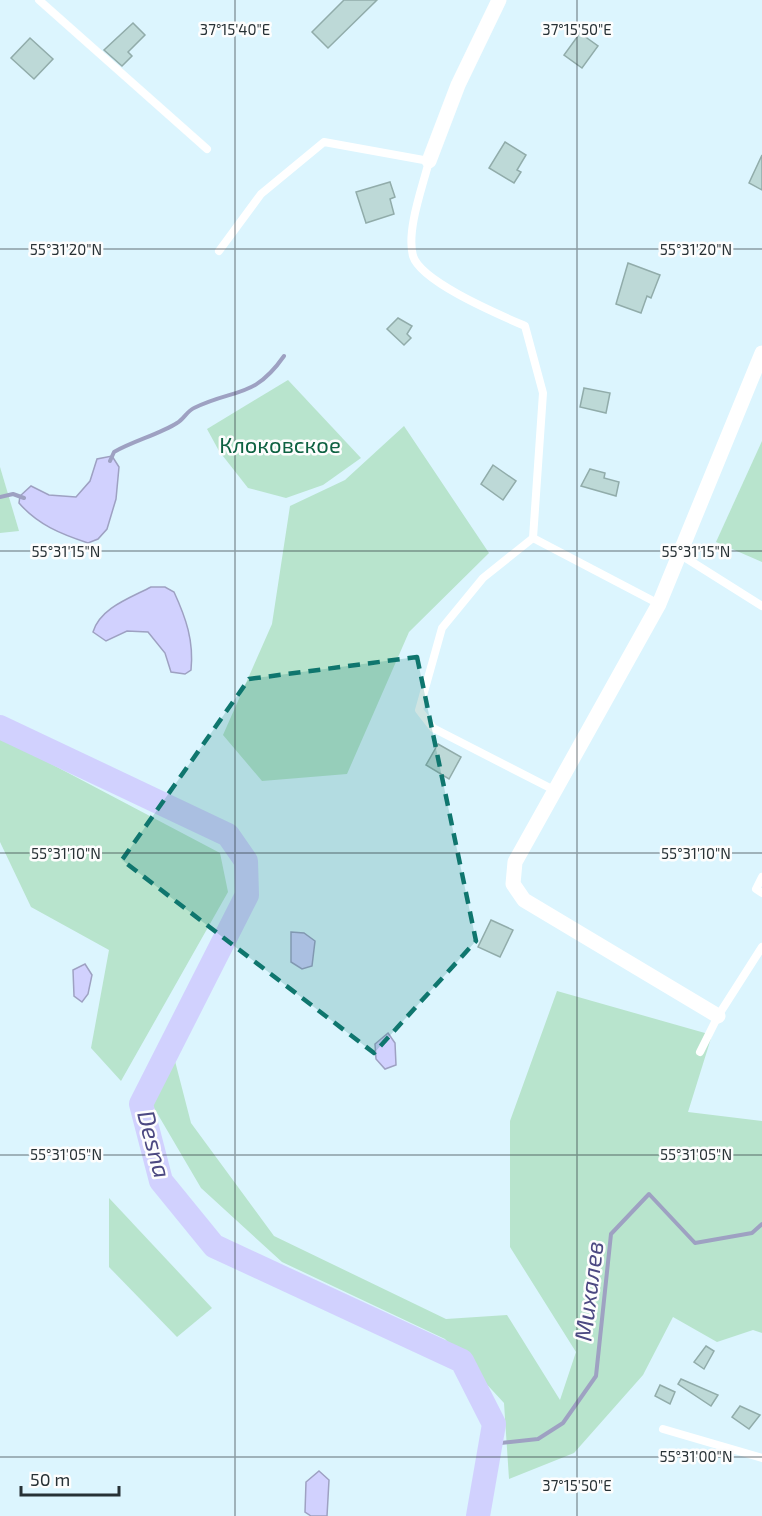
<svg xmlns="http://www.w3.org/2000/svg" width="762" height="1516" viewBox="0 0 762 1516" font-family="'Exo 2',sans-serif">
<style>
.green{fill:#b8e4cd}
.water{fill:#d1d1fe;stroke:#9ea1c2;stroke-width:1.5}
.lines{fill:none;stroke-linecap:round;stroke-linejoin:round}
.stream{stroke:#9ea1c2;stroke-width:4}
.river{stroke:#d1d1fe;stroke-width:24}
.building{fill:#bdd9d7;stroke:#91acaa;stroke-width:1.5}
.service{stroke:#fff;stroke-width:8}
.minor{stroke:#fff;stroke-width:15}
.marked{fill:#0f766e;fill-opacity:0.2;stroke:#0f766e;stroke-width:4.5;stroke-dasharray:12 8;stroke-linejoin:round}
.ticks{fill:none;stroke:#273135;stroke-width:1.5;stroke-opacity:0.45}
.labels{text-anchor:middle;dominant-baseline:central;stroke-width:5;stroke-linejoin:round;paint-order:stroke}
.park-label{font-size:22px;fill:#0e6242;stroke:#fdfdfd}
.water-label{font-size:24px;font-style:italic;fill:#4c4982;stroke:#fdfdfd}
.ticks-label{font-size:15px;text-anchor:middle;fill:#273135;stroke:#fdfdfd;stroke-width:5;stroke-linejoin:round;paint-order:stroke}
</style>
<rect width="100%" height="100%" fill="#dcf5fe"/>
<g class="green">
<polygon points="288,380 361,458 323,485 286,498 248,488 219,451 207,429"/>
<polygon points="404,426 489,553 409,632 347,774 262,781 223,735 272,624 290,506 345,480"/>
<polygon points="762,441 762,562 716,542"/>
<polygon points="0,467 19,531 0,533"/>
<polygon points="0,737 220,853 228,892 121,1081 91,1048 109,950 31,907 0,842"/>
<polygon points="557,991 712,1035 688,1112 762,1121 762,1333 753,1330 717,1342 673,1317 643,1375 574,1453 509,1479 504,1403 445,1339 282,1262 201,1188 150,1101 175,1061 191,1123 274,1236 446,1319 507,1315 560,1400 576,1352 510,1247 510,1121"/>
<polygon points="109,1198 212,1308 177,1337 109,1267"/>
</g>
<g class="water">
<path d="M112,456L119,467L116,499L107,529L98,539L88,543C61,534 38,525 19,503L20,496L31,486L49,495L76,497L90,481L97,459Z"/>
<path d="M151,587H165L174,592C186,618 194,641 191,670L185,674L171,672L165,653L148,632L127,631L106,641L93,632C100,608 130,598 151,587Z"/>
<polygon points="291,932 304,933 315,941 312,966 302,969 291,962"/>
<polygon points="85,964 92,975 88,994 82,1002 74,996 73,970"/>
<polygon points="388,1033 395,1043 396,1065 385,1069 376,1059 375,1044"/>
<polygon points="319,1471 329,1480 327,1516 311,1516 305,1512 306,1482"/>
</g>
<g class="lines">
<g class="stream">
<path d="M110,461L114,452C133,441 160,434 177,423C184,419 187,411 194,408C235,388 254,399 284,356"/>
<polyline points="0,497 13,494 24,498"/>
<polyline points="491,1444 538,1439 563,1423 596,1376 611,1234 649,1194 695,1243 752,1233 762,1224"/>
</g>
<polyline class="river" points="0,727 228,835 246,861 247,895 141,1104 161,1181 214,1246 462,1361 494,1424 478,1516"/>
</g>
<g class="building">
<polygon points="344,0 377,0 328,48 312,32"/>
<polygon points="133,23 145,35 128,52 132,56 122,66 104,50"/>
<polygon points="580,33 598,46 582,68 564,55"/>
<polygon points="30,38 53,59 34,79 11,58"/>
<polygon points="505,142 526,155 517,170 521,172 514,183 489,168"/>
<polygon points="762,155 762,190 749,183"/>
<polygon points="390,182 395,197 390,199 394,214 366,223 356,192"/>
<polygon points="628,263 660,275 651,298 647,296 641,313 616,304"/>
<polygon points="398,318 412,326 407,334 411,338 404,345 387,329"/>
<polygon points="584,388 610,393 606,413 580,407"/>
<polygon points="493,465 516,481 503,500 481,484"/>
<polygon points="590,469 605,473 604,478 619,482 616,496 581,486"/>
<polygon points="438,744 461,757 449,779 426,765"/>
<polygon points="491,920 513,930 500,957 478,947"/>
<polygon points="706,1346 714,1351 704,1369 694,1362"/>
<polygon points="681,1379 718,1395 711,1406 678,1384"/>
<polygon points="660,1385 675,1392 670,1404 655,1396"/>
<polygon points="740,1406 760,1415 749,1429 732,1417"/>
</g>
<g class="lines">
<g class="service">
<polyline points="39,0 207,149"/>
<path d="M219,251L261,194L324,142L429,161C423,186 406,230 413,256C421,282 500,315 525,326L543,393L533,538L483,578L442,628L419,710L433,728L554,790"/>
<polyline points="533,538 659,604"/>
<polyline points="681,555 762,606"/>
<polyline points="762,877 756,889 762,893"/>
<polyline points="700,1052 718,1016 762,947"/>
<polyline points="663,1429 762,1458"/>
</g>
<g class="minor">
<polyline points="429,161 458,85 499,0"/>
<polyline points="718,1016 524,900 513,884 515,862 659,604 762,353"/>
</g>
</g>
<path class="marked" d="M417,657L476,941L374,1053L122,860L249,679Z"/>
<path class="ticks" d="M235,0V1516M577,0V1516M0,249H762M0,551H762M0,853H762M0,1155H762M0,1457H762"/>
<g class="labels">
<g class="park-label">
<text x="280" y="444">Клоковское</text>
</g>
<g class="water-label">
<text transform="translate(155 1144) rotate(75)">Desna</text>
<text transform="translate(588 1291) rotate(-83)">Михалев</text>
</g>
</g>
<g class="ticks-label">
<text x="235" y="35">37°15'40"E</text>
<text x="577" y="35">37°15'50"E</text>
<text x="66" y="255">55°31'20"N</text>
<text x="696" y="255">55°31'20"N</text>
<text x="66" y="557">55°31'15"N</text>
<text x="696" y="557">55°31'15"N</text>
<text x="66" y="859">55°31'10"N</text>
<text x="696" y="859">55°31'10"N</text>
<text x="66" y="1160">55°31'05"N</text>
<text x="696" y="1160">55°31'05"N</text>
<text x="696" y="1462">55°31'00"N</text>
<text x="577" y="1491">37°15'50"E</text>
</g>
<path d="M21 1486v9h98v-9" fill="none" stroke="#273135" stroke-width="3"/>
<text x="30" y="1486" font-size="18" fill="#273135" stroke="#fdfdfd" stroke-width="4.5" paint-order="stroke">50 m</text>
</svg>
